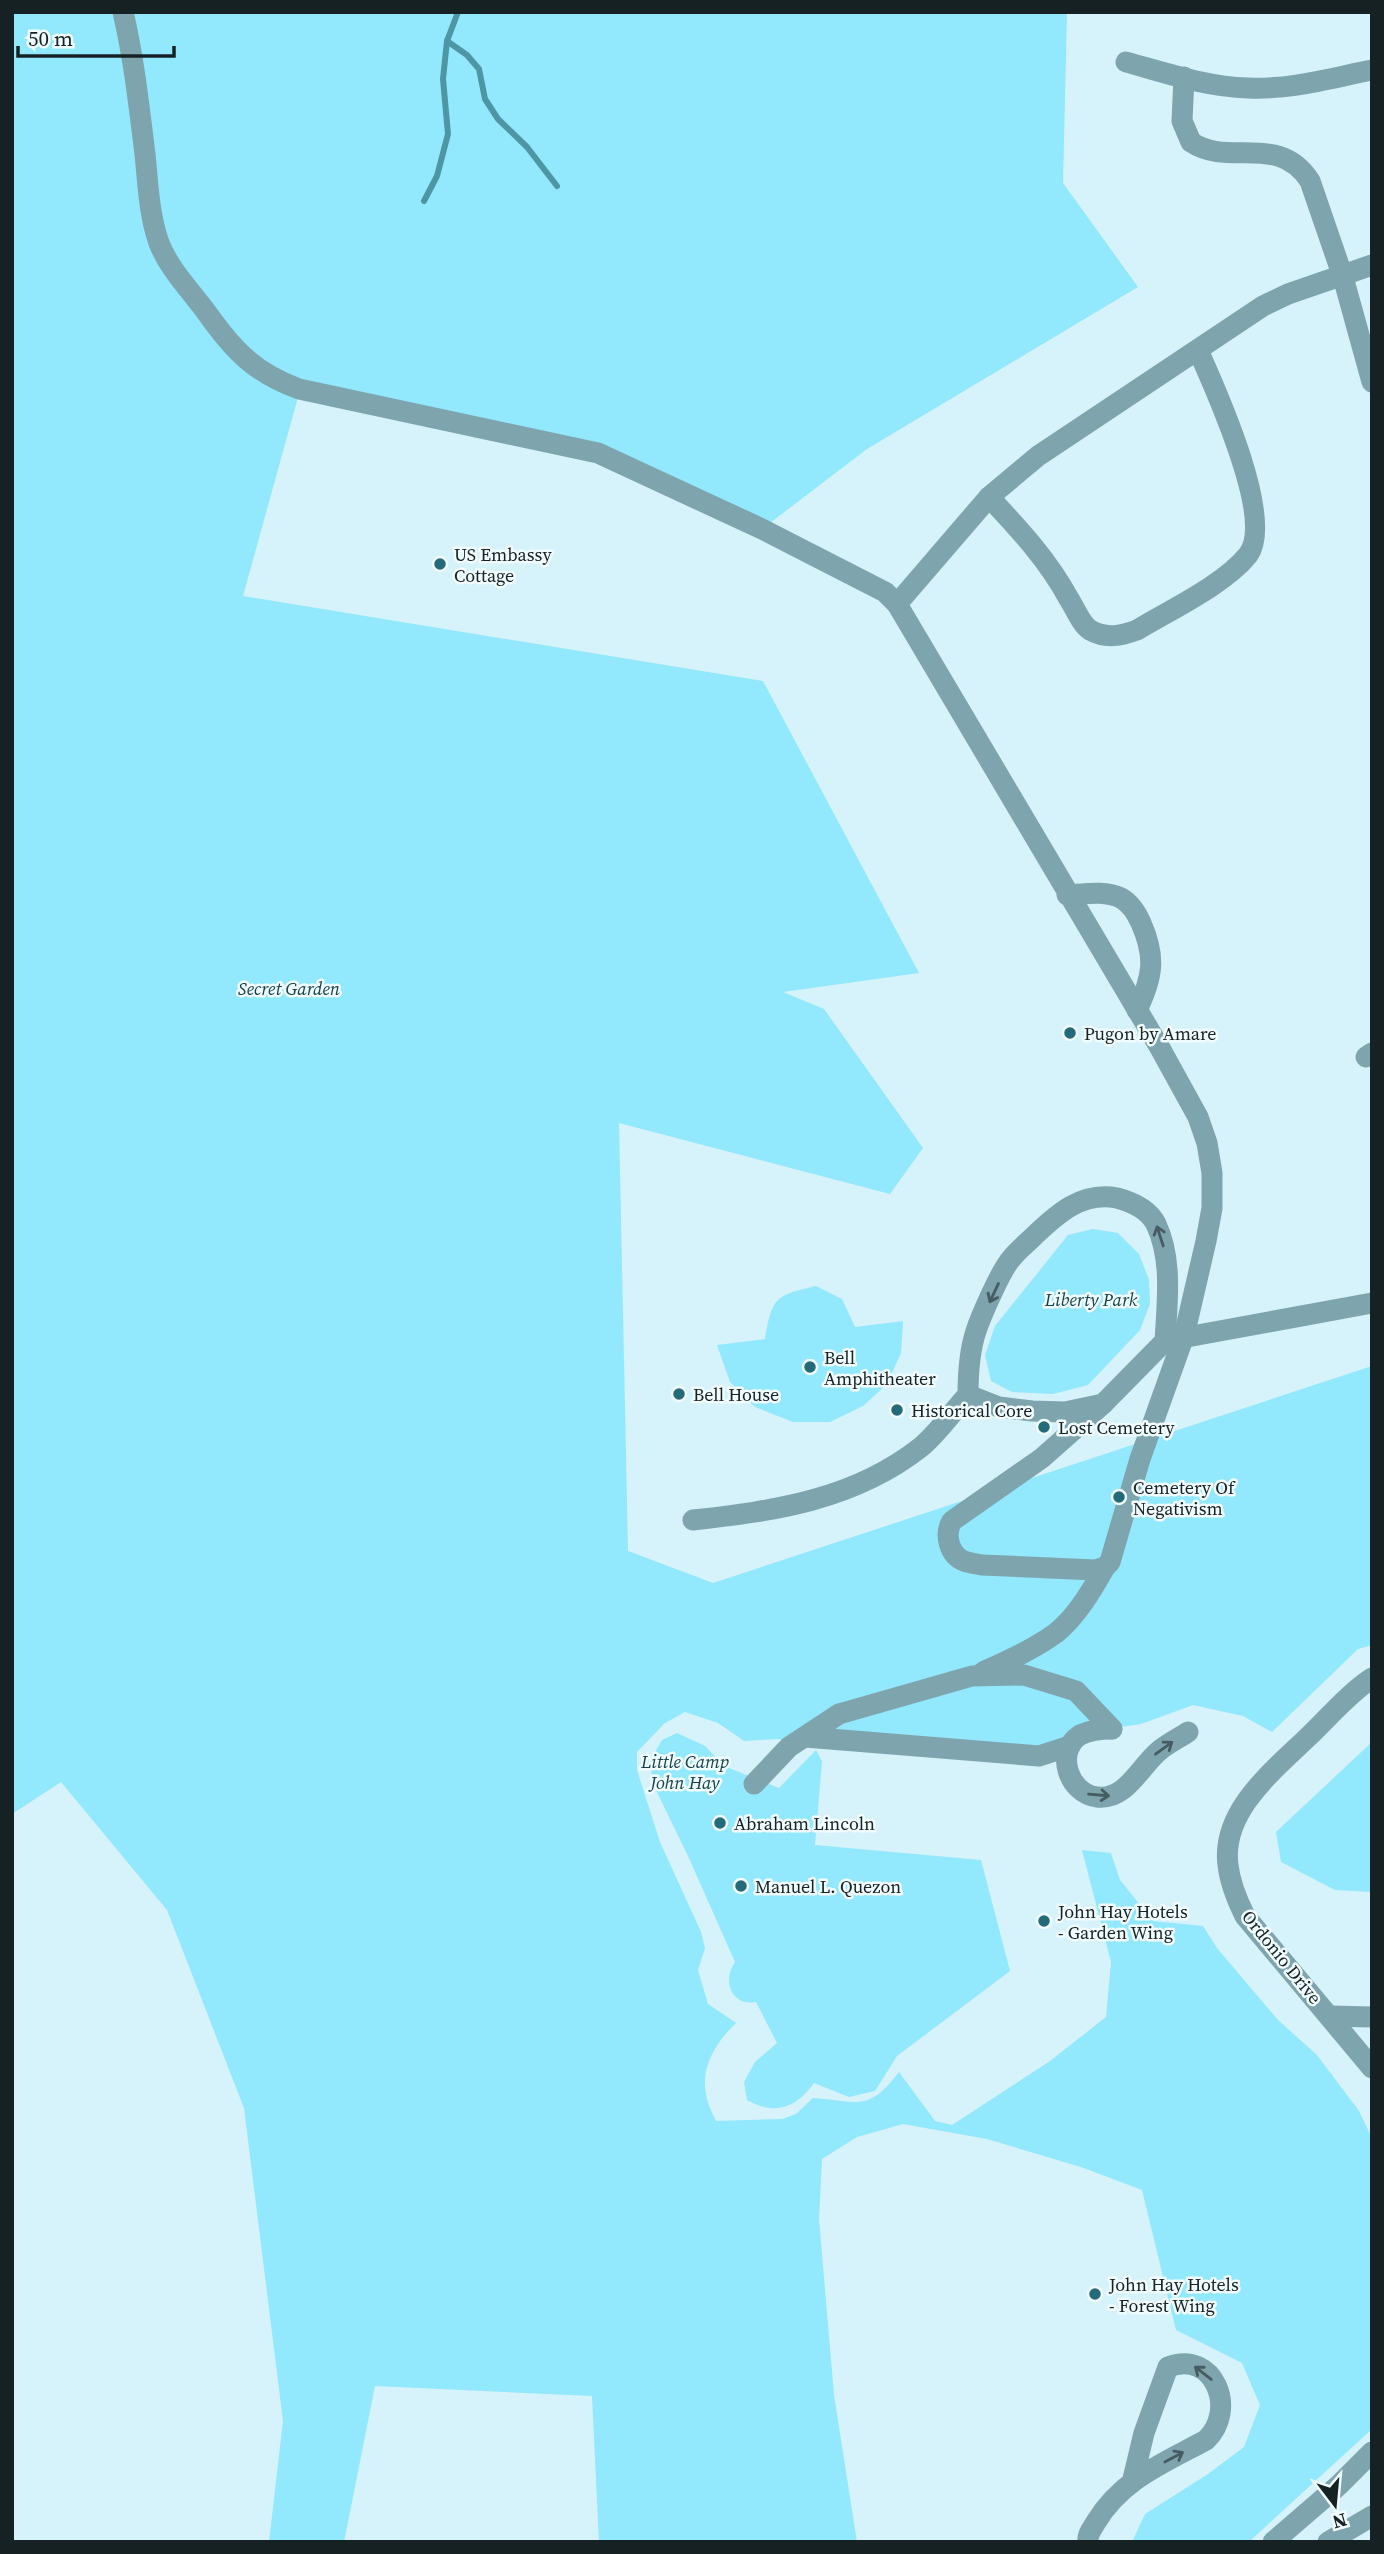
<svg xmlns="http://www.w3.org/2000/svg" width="1384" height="2554" viewBox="0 0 1384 2554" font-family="'Source Serif 4',serif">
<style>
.green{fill:#92e8fc}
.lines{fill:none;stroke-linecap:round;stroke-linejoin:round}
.stream{stroke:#4d96a6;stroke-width:6}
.minor{stroke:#7ea4ae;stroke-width:21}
.oneway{stroke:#455c62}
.poi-dot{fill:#246b79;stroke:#f1fcff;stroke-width:2.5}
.labels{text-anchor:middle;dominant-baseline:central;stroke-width:5;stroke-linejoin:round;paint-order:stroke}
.poi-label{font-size:18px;fill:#162123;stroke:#f1fcff;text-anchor:start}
.park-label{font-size:18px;font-style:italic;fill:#13414b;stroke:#f1fcff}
.street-label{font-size:18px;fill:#162123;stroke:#f1fcff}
</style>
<rect width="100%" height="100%" fill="#d6f2fa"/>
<g class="green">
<path d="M12,12H1067L1063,183L1138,287L867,449L762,529L598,453L300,390L243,596L763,681L919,973L783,992L824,1009L923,1148L890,1194L619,1123L628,1551L713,1583L1372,1366V1645L1358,1649L1272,1732L1243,1716L1193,1705L1141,1724L1074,1734L1006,1760L776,1739L744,1741L718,1723L685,1712L665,1723L637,1752V1770L660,1842L701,1932L705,1948L698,1970L708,2004L736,2023C718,2040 700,2066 706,2094C707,2103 712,2112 716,2121L782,2119L796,2114L813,2098C858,2101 868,2113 899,2072L935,2121L952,2125L1050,2061L1106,2017L1111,1962L1082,1850L1111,1853L1120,1880L1153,1921L1203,1926L1217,1948L1278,2020L1317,2055L1359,2111L1372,2138V2429L1251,2540L1132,2542L1145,2514L1208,2474L1244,2447L1260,2405L1242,2363L1176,2330L1142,2190L1081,2167L987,2139L903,2124L857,2137L822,2159L819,2219L834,2395L857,2542H599L592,2396L375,2386L344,2542H269L283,2421L244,2108L167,1910L61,1782L12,1814Z"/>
<polygon points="1093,1229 1118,1233 1139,1254 1149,1280 1150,1304 1140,1330 1088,1385 1053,1394 1012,1392 991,1381 985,1355 995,1326 1068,1235"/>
<path d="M816,1286L842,1299L855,1327L903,1321L901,1353L887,1384L863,1406L830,1422H793L755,1407L730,1382L717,1345L765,1339C772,1298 775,1295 816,1286Z"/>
<path d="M677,1733L705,1746L724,1766L779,1788L816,1750L822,1761L815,1845L981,1860L1010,1971L897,2056L875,2091L849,2097L814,2083C796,2108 775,2116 747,2100L744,2082L755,2062L777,2043L756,2002C731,2006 722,1981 735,1962L688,1856L652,1782L651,1759L662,1740Z"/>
<polygon points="1372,1742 1372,1892 1335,1890 1281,1862 1276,1832"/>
</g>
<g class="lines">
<g class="stream">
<polyline points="447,41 467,55 479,69 485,99 498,119 527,147 557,186"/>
<polyline points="424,201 437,176 448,134 443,79 447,41 458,12"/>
</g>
<g class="minor">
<path d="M123,12C134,59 139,106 145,154C148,184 149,215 159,243C169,269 191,291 207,313C234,351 255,373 299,389L598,453L762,529L885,592L897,604L1160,1048L1198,1117L1207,1143L1212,1173V1208L1206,1241L1184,1336L1140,1459L1110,1562L1105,1567L1095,1570L982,1565C977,1564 970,1563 964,1561C949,1555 944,1534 952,1521L1042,1458L1103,1404"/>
<path d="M1126,62C1166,73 1207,87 1248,88C1290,90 1331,78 1372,70"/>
<path d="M1184,77L1182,121L1191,142C1230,168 1278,132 1310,181L1343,277L1372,382"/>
<path d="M989,497C1019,529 1048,560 1069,599C1075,608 1081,624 1090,630C1106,639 1121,636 1137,630C1170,610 1225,584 1248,555C1275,520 1215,388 1198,350"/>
<polyline points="897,604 989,497 1038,456 1263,306 1288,294 1372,265"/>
<path d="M1067,895C1084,894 1105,890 1121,898C1130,903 1137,914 1141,923C1156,957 1153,977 1137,1010"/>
<polyline points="1366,1057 1372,1053"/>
<polyline points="968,1395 999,1407 1032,1411 1065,1412 1103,1404 1165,1341 1372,1303"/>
<path d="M693,1520C774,1511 854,1500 921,1447C938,1433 953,1411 968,1395C968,1373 969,1352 976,1331C981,1316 1001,1270 1011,1259C1017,1251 1026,1244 1034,1236C1057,1214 1082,1191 1117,1198C1132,1202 1149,1210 1156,1224C1173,1260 1167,1303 1165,1341"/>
<path d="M983,1672C1007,1661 1034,1649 1056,1633C1077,1616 1092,1590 1105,1567"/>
<path d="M1372,1678C1348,1694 1329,1717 1308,1737C1274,1770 1221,1811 1228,1865C1230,1883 1237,1900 1245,1916L1372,2068"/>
<path d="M1112,1729C1102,1729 1090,1730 1080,1735C1054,1752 1069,1794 1097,1797C1126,1801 1140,1766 1160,1750C1169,1743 1179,1738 1188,1732"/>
<polyline points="805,1737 1039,1756 1070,1746"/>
<polyline points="754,1784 789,1747 839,1714 972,1676 1024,1675 1076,1691 1112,1729"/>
<polyline points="1330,2016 1372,2017"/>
<path d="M1088,2542C1087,2534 1092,2529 1096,2522C1122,2479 1164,2463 1206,2440C1238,2410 1214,2349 1168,2367L1144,2433L1133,2479"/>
<polyline points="1273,2542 1339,2485 1372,2452"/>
<polyline points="1328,2542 1372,2516"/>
</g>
</g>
<defs><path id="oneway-shaft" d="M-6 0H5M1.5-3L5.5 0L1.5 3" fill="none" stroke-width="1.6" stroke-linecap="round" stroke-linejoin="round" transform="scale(1.75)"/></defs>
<g class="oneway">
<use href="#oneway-shaft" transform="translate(1160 1236) rotate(-108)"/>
<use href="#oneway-shaft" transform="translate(994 1293) rotate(115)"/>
<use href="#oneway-shaft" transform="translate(1164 1748) rotate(-36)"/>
<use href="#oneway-shaft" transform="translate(1099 1795) rotate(5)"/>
<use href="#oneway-shaft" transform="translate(1203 2373) rotate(-142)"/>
<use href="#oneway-shaft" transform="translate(1174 2457) rotate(-28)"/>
</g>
<g class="poi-dot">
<circle cx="440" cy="564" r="7"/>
<circle cx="1070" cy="1033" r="7"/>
<circle cx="810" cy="1367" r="7"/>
<circle cx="679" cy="1394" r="7"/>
<circle cx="897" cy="1410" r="7"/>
<circle cx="1044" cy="1427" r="7"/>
<circle cx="1119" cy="1497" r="7"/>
<circle cx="720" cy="1823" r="7"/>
<circle cx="741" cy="1886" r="7"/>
<circle cx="1044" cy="1921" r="7"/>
<circle cx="1095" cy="2294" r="7"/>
</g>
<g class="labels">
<g class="poi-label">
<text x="454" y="554">US Embassy<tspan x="454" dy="21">Cottage</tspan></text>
<text x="1084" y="1033">Pugon by Amare</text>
<text x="824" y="1357">Bell<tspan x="824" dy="21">Amphitheater</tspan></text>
<text x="693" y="1394">Bell House</text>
<text x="911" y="1410">Historical Core</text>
<text x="1058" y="1427">Lost Cemetery</text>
<text x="1133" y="1487">Cemetery Of<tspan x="1133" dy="21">Negativism</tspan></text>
<text x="734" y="1823">Abraham Lincoln</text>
<text x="755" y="1886">Manuel L. Quezon</text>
<text x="1058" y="1911">John Hay Hotels<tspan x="1058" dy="21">- Garden Wing</tspan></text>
<text x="1109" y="2284">John Hay Hotels<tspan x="1109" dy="21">- Forest Wing</tspan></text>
</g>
<g class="park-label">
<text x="289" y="988">Secret Garden</text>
<text x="1091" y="1299">Liberty Park</text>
<text x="685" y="1761">Little Camp<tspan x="685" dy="21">John Hay</tspan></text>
</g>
<g class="street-label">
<text transform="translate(1282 1957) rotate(51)">Ordonio Drive</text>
</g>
</g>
<rect width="1384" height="2554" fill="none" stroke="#162123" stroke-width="28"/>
<g transform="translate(1335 2505) rotate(164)" stroke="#f1fcff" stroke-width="5" paint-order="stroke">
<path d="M0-5L12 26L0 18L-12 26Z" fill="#162123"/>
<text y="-10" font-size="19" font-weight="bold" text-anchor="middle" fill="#162123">N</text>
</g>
<path d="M18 46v10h156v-10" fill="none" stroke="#162123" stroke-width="3.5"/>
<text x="28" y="46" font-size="21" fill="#162123" stroke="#f1fcff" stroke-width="5" paint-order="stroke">50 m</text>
</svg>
